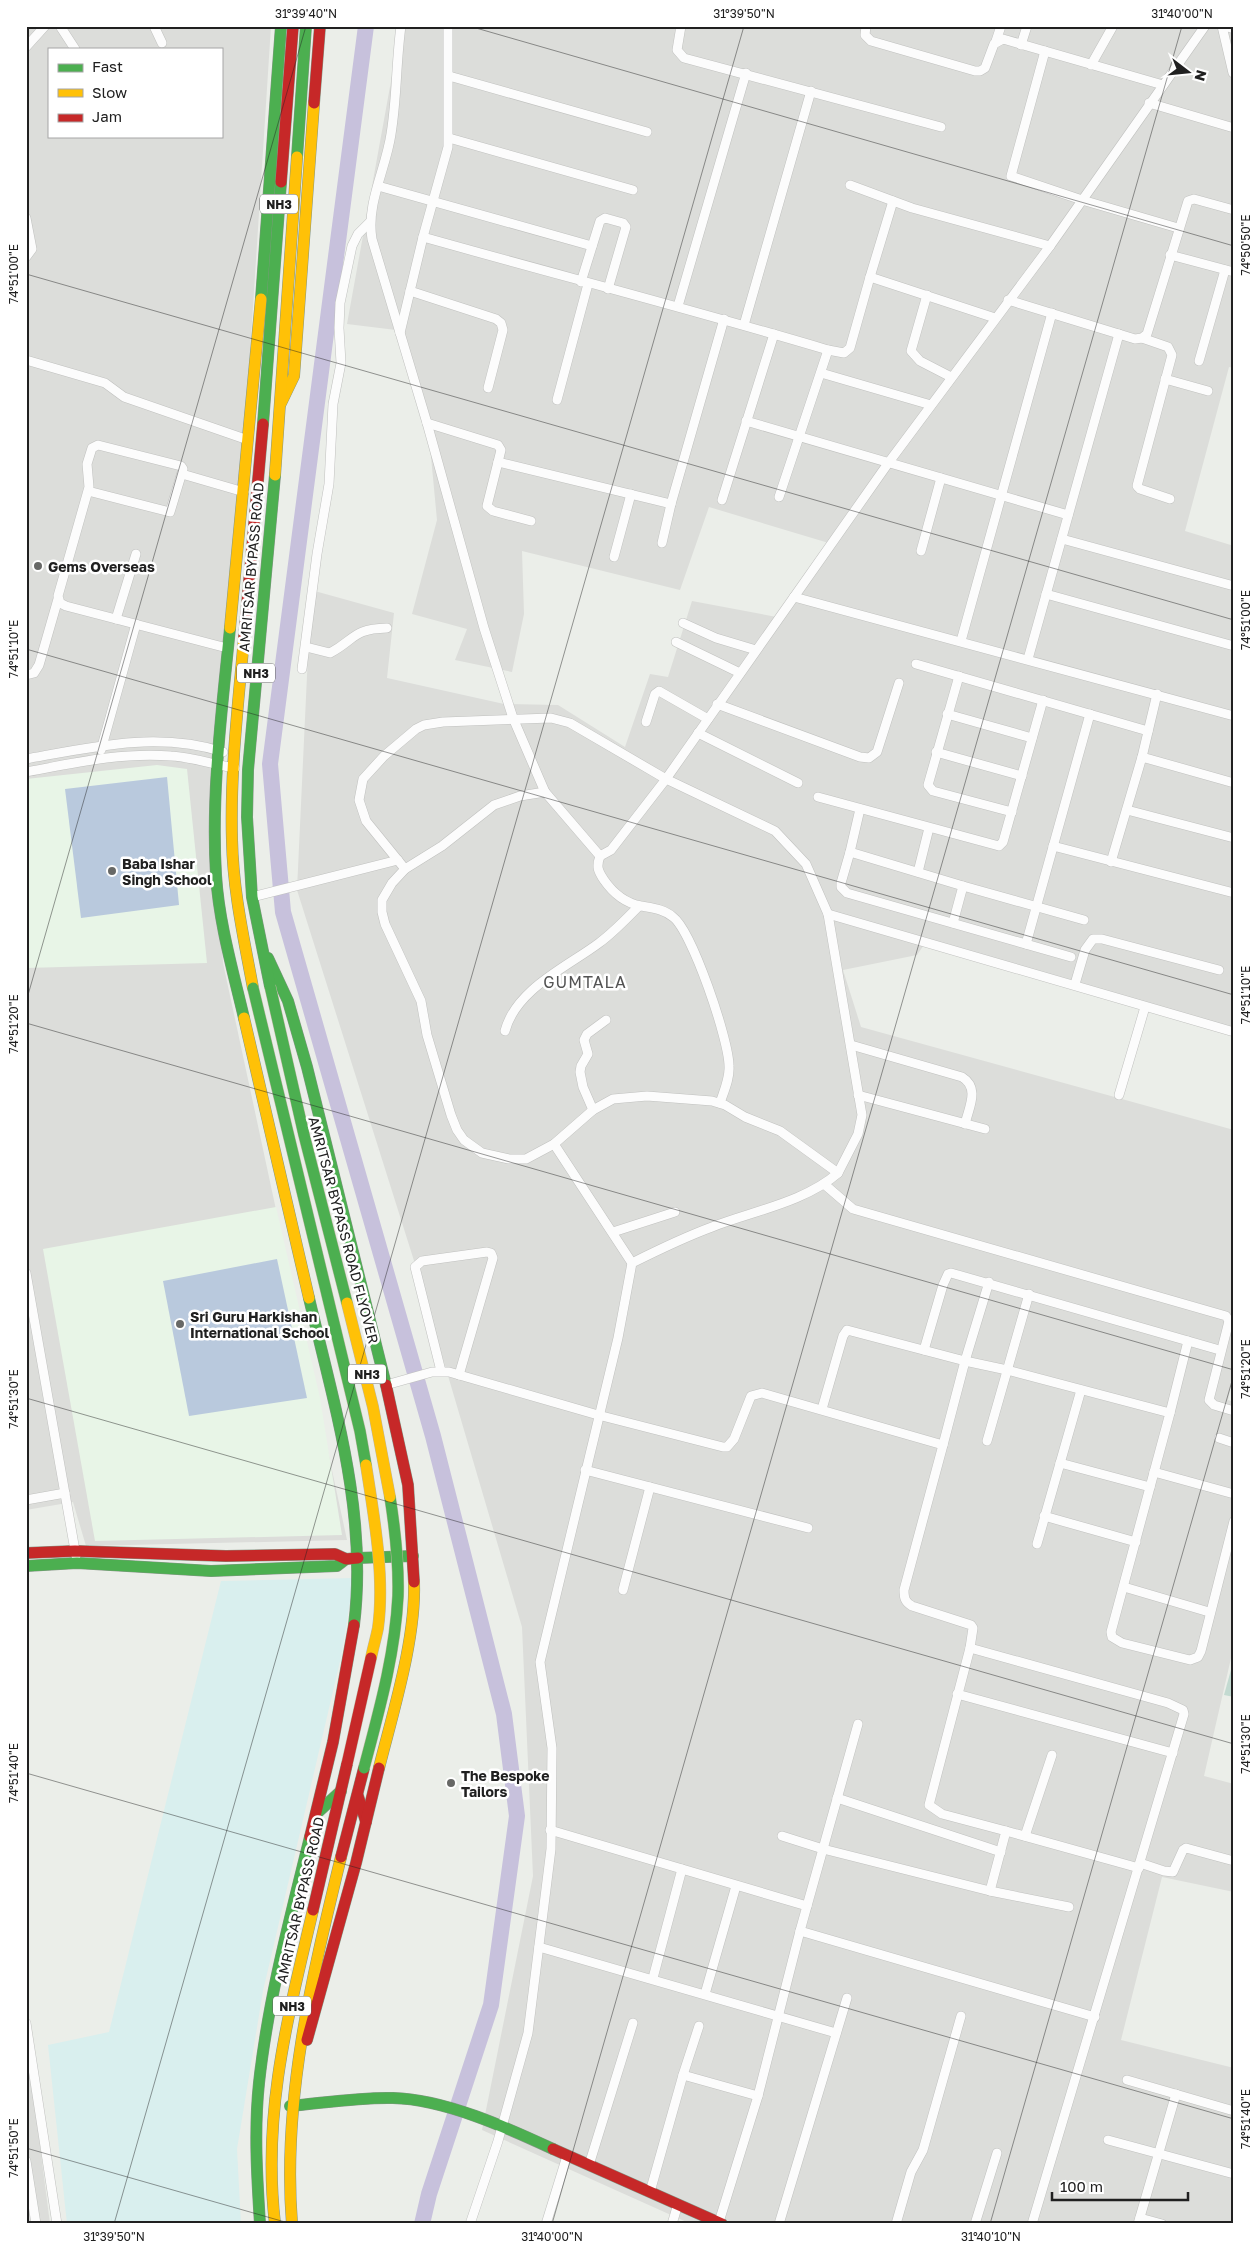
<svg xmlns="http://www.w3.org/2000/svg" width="1260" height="2250" viewBox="0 0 1260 2250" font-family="'Golos Text',sans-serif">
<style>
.residential{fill:#dcddda;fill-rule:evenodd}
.education{fill:#e8f5e7}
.forest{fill:#c3dad1}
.park{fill:#d9efee}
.pitch{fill:#b9c9dd}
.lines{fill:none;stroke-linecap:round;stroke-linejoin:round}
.river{stroke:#c7c1dc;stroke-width:16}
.street-casing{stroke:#c0c1bf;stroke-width:10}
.fast-casing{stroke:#849685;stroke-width:12}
.slow-casing{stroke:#849685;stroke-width:12}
.jam-casing{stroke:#849685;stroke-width:12}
.street{stroke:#fcfcfc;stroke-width:9}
.fast{stroke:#4caf50;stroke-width:11}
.slow{stroke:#ffc107;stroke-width:11}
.jam{stroke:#c62828;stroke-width:11}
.fast-bridge-casing{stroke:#bdb6a3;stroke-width:12;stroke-linecap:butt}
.slow-bridge-casing{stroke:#bdb6a3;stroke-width:12;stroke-linecap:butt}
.jam-bridge-casing{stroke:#bdb6a3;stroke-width:12;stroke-linecap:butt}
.fast-bridge{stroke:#4caf50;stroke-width:11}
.slow-bridge{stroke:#ffc107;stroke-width:11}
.jam-bridge{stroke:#c62828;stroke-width:11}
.ticks{fill:none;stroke:#202020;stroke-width:1;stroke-opacity:0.45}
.poi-dot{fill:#676866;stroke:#fff;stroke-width:2}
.labels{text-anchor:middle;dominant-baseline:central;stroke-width:5;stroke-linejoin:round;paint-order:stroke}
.shield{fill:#fff;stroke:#636363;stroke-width:1}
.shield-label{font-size:12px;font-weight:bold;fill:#202020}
.poi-label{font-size:14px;font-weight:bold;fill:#202020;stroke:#fff;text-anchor:start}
.street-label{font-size:14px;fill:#202020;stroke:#fff}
.quarter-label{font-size:16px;letter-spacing:1px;fill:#535353;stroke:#fff}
.neatline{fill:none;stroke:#202020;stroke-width:2}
.ticks-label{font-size:12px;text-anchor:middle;fill:#202020}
</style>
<rect width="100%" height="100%" fill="#ebeee9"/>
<g class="residential">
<path d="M26,26H271L247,400L210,768L223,963L347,1540L86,1546L73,1502L26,1510ZM49,49H221V136H49Z"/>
<polygon points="401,26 1234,26 1234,368 1229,367 1185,531 1234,546 1234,1030 928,939 917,955 843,970 861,1027 1234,1130 1234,1373 1228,1400 1234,1402 1234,1645 1204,1776 1234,1784 1234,1892 1162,1877 1121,2040 1234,2068 1234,2224 691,2224 482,2130 533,1876 522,1627 416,1267 297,890 311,590 394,613 387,678 504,704 558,705 625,747 650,674 668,677 692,601 782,618 832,544 709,507 680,590 522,551 524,614 512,672 455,660 467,629 412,614 437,520 426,404 396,330 347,324"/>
<polygon points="26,2037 50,2224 26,2224"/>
</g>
<g class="education">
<polygon points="157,765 187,769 207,963 26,968 26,779"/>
<polygon points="276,1207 320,1398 342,1535 95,1541 43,1249"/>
</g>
<polygon class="forest" points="1234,1659 1234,1697 1224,1695"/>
<polygon class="park" points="354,1578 341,1657 263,1991 237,2149 241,2224 67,2224 48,2045 109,2032 221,1581"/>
<g class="pitch">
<polygon points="167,777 179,905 81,918 65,789"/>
<polygon points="277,1259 307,1398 189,1416 163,1281"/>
</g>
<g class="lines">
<polyline class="river" points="366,26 270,764 283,912 433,1436 504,1714 517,1816 491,2005 429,2194 422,2224"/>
<g class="street-casing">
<g id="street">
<polyline points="60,26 75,49"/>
<polyline points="154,26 162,43"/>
<path d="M401,26C396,62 397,98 391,134C386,169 366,203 372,239L427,423L484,628L513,718L545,792"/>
<polyline points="681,26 677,50 684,58 941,127"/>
<polyline points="866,26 865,35 871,41 975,71 980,71 985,68 994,44 1003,39 1163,85"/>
<polyline points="1222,26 1233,73"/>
<polyline points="1225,26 1234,29"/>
<polyline points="996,41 1001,26"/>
<polyline points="1021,45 1027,26"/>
<polyline points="26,47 45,26"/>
<polyline points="1045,51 1011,176 1082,200 1178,228"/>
<polyline points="1091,65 1113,26"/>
<polyline points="449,76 647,132"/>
<polyline points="1149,103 1234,128"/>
<polyline points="449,138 633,190"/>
<polyline points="850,185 912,208 1050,246"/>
<polyline points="378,186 592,246"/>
<polyline points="26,218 32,249 26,257"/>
<path d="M423,237C558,275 694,310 828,350L779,497"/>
<polyline points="1170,255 1234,272"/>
<polyline points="870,277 893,201"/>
<polyline points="581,282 600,221 605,218 623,223 626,227 608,289"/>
<polyline points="410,291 496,319 501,323 503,330 488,388"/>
<polyline points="927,295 911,351 920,361 951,377"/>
<polyline points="1008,300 1135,339 1142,338 1147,334 1188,201 1194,199 1234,210"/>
<polyline points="678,306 746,73"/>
<polyline points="744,325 811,91"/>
<polyline points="400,333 423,237 448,147 448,26"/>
<polyline points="1142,338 1168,347 1172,355 1137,486 1140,489 1170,499"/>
<polyline points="828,350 844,353 850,348 870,277 995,318"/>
<polyline points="26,360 105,383 124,397 248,440"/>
<polyline points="1199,361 1225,270"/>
<polyline points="821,373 931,405"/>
<polyline points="1165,379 1208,391"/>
<polyline points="557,400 588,284"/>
<polyline points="746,421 1068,515"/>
<polyline points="427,423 498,445 501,450 487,506 493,511 531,521"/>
<polyline points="498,462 671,504 724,319"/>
<polyline points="182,474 244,492"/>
<polyline points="88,491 170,512 183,469 181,466 98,445 92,448 87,464 89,487 58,596 60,603 66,606 227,648"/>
<polyline points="722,500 774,334"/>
<polyline points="1062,539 1234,586"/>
<polyline points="662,543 671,504"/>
<polyline points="921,551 941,478"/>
<polyline points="614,557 631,494"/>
<polyline points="1046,594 1234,646"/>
<polyline points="794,597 1234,716"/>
<polyline points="116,619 136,554"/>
<polyline points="683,623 716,638 756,650"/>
<polyline points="961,641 1052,313"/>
<polyline points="676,642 740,673"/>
<path d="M306,647L330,653C356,639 352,629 387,628"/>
<polyline points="1028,659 1119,334"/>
<polyline points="916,664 1148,731"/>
<polyline points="302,669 317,554 329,484 333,404 341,363 339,328 340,303 352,246 358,234 370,222"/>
<polyline points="26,675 34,673 39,665 58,599"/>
<polyline points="959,676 928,785 933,791 1012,812"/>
<polyline points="717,704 860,757 869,758 877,752 899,683"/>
<polyline points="947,714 1032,738"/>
<polyline points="646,722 655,694 659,691 708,719"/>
<polyline points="698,733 798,783"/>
<polyline points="101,750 136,624"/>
<polyline points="936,752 1022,776"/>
<polyline points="1142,757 1157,694"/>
<path d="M26,759C92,747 158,731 223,752"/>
<path d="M26,772C74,763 122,752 171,756C193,757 214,765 235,768"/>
<polyline points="818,797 999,846 1003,842 1043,700"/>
<polyline points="860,809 850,852 963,886 953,923"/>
<polyline points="1127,810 1234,838"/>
<polyline points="1053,846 1234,893"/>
<polyline points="850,852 841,883 841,887 847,893 1071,957"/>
<path d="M600,856C596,867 598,871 604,880C613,893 625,903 641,906C652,908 664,909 673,917C692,931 729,1040 729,1066C730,1078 724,1091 720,1103"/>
<polyline points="1111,862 1142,757 1234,783"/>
<polyline points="405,869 366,821 359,800 363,779 384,756 416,729 424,725 443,722 551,718 570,723 666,779 775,831 806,864 828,914 862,1115 858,1134 838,1173"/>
<polyline points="918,872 929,828"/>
<polyline points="963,886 1084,920"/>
<polyline points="252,897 398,860"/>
<polyline points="828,914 1234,1032"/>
<polyline points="1026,944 1090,714"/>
<polyline points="1075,984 1085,950 1093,939 1102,939 1219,970"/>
<path d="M505,1031C516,989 567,967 599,943C614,932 626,919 639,906"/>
<path d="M851,1045L962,1077C980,1088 969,1107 965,1124"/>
<polyline points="858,1095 985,1129"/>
<polyline points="1119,1095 1145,1007"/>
<polyline points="593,1110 583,1087 580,1072 581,1066 588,1054 584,1040 587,1034 606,1020"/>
<polyline points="554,1144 632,1263"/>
<polyline points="824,1184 853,1209 1226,1316 1229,1321 1209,1400 1214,1405 1234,1411"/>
<polyline points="613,1232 675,1212"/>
<polyline points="26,1273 76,1556"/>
<polyline points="924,1350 943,1285 948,1274 951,1273 1216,1349"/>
<polyline points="441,1371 415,1267 422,1261 487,1252 491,1253 493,1258 459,1375"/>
<polyline points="386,1385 432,1372 449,1372 598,1415 723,1447 727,1447 734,1439 751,1396 762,1393 943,1445 965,1361 1007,1370 1170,1413 1111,1632 1112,1637 1122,1643 1190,1660 1198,1657 1201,1651 1234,1521"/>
<polyline points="822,1409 843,1336 847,1330 965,1361 989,1282"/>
<polyline points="1170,1413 1188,1341"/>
<polyline points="1219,1438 1234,1443"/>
<polyline points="987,1441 1029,1294"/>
<polyline points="1060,1463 1150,1487"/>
<polyline points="585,1470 808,1528"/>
<polyline points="1154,1472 1234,1494"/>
<polyline points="26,1500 65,1493"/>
<polyline points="1044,1516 1136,1542"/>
<polyline points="1037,1544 1081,1390"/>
<polyline points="1124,1587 1209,1612"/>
<polyline points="623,1590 650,1487"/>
<polyline points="970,1648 1168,1703 1183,1710 1184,1714 1032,2224"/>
<polyline points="957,1694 1173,1753"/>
<polyline points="837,1798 1001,1852"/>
<polyline points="550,1830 807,1906"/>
<polyline points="1006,1831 1139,1868"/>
<path d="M782,1836L823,1849L990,1891L1006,1831L942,1814L929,1805L970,1648L973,1628L971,1625L912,1606C905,1602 904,1598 904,1590L943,1445"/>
<polyline points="1025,1836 1052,1755"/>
<polyline points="1140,1863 1164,1871 1173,1872 1183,1850 1186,1848 1234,1861"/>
<polyline points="990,1891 1069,1907"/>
<polyline points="800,1931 1095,2017"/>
<polyline points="539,1947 836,2033"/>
<polyline points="653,1978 682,1869"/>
<polyline points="705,1994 736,1886"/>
<polyline points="26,2023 57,2224"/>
<polyline points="683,2075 758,2096"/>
<polyline points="1127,2080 1234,2111"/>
<polyline points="1108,2140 1234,2174"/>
<polyline points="26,2161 36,2224"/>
<polyline points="589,2165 633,2023"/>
<polyline points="650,2192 683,2075 699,2026"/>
<polyline points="1140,2218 1162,2224"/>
<polyline points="719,2222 758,2096 800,1931 858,1724"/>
<path d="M470,2224L498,2141L528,2033L551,1849L552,1748L540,1662L618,1338L632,1263C658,1250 685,1237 712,1227C753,1211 805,1202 838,1173L780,1131L745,1117L725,1105L712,1101L647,1096L613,1099L593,1110L554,1144L526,1159H509L482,1153L464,1140L457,1130L451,1115L427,1035L421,1001L385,924L382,912V900L392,883L405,869L442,846L494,805L520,796L545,792L600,856L611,850L666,779L889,462L1050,246L1205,26"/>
<polyline points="546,2224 567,2156"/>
<polyline points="672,2224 678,2204"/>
<polyline points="779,2224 847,1998"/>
<polyline points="896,2224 911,2172 923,2150 961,2016"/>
<polyline points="975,2224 997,2153"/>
<polyline points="1138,2224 1176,2094"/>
</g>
</g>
<g class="fast-casing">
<g id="fast">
<polyline points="297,157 306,26"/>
<polyline points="261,299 281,26"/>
<polyline points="263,424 281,182"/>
<path d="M230,628C222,710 211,792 216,875C219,923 233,971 244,1018"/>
<polyline points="268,958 288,1001 307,1067 386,1385"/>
<polyline points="270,986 252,897 247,817 248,770 275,475"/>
<path d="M309,1298C334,1405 368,1513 354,1625"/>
<polyline points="358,1558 413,1556"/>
<polyline points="26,1566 77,1563 211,1571 337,1566 346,1559"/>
<polyline points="316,1814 341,1791"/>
<path d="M290,2106C324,2103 359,2097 393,2098C444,2099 508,2128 553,2149"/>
<path d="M260,2224C257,2177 254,2130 259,2083C268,2000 290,1918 310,1837"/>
</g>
</g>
<g class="slow-casing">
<g id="slow">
<polyline points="281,403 294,376 314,103"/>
<polyline points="275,475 297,157"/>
<polyline points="230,628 261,299"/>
<path d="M244,638C238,706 230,773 232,840C233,891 244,939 253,988"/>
<polyline points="244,1018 309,1298"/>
<path d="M379,1768C393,1712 416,1639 414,1582"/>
<path d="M275,2224C262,2113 288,2017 313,1910"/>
<path d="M292,2224C282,2099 312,1977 341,1857"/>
</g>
</g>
<g class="jam-casing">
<g id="jam">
<polyline points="314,103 320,26"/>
<polyline points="281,182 293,26"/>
<polyline points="244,638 263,424"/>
<polyline points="386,1385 408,1485 414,1582"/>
<polyline points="26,1553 75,1551 226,1556 335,1554 346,1559 358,1558"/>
<polyline points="358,1796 366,1822"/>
<polyline points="310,1837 333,1742 354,1625"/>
<polyline points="341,1857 364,1768"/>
<polyline points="313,1910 347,1764"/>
<polyline points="307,2040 356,1863 379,1768"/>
<polyline points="553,2149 722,2224"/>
</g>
</g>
<use href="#street" class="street"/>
<use href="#fast" class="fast"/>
<use href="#slow" class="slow"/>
<use href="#jam" class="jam"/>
<g class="fast-bridge-casing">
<g id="fast-bridge">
<polyline points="270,986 304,1135 347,1303"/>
<polyline points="253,988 360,1431 366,1465"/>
<path d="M364,1768C379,1711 395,1655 398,1596C399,1563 395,1529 390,1497"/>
</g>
</g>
<g class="slow-bridge-casing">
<g id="slow-bridge">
<polyline points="347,1303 373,1407 390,1497"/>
<path d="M366,1465C374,1516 385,1577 378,1628C376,1638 373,1648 371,1658"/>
</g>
</g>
<g class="jam-bridge-casing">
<polyline id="jam-bridge" points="347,1764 371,1658"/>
</g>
<use href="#fast-bridge" class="fast-bridge"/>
<use href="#slow-bridge" class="slow-bridge"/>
<use href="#jam-bridge" class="jam-bridge"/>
</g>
<path class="ticks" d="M469,26L1234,246M26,274L1234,620M26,649L1234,995M26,1002L306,26M26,1023L1234,1370M26,1398L1234,1744M26,1773L1234,2119M26,2148L292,2224M114,2224L744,26M552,2224L1182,26M990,2224L1234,1374"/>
<g class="poi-dot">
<circle cx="38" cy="566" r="5"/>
<circle cx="112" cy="871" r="5"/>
<circle cx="180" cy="1324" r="5"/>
<circle cx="451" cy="1783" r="5"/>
</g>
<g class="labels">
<g class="shield">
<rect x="260" y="194.5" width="38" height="19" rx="4"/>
<rect x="237" y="663.5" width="38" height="19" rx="4"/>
<rect x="348" y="1364.5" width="38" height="19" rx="4"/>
<rect x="273" y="1996.5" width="38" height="19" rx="4"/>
</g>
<g class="shield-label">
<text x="279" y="204">NH3</text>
<text x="256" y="673">NH3</text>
<text x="367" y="1374">NH3</text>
<text x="292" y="2006">NH3</text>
</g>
<g class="poi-label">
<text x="48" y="566">Gems Overseas</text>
<text x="122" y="863">Baba Ishar<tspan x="122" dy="16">Singh School</tspan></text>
<text x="190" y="1316">Sri Guru Harkishan<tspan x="190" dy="16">International School</tspan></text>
<text x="461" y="1775">The Bespoke<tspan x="461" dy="16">Tailors</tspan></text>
</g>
<g class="street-label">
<text transform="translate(251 567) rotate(-85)">AMRITSAR BYPASS ROAD</text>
<text transform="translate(344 1230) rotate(75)">AMRITSAR BYPASS ROAD FLYOVER</text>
<text transform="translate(300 1900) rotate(-77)">AMRITSAR BYPASS ROAD</text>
</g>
<g class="quarter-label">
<text x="585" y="982">GUMTALA</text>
</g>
</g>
<rect width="1260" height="2250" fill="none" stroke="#ffffff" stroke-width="55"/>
<rect x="48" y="48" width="175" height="90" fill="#ffffff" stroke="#a6a6a6"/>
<rect x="58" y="64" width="25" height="8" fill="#4caf50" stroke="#a6a6a6"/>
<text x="92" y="72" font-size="15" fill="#202020">Fast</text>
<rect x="58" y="89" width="25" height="8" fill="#ffc107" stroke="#a6a6a6"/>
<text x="92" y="98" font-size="15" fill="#202020">Slow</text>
<rect x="58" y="114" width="25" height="8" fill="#c62828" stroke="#a6a6a6"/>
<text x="92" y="122" font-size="15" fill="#202020">Jam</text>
<g transform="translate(1188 72) rotate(106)" stroke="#ffffff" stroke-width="4" paint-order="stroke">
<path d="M0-4L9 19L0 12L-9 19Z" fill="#202020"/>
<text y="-8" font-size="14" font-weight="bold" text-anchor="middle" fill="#202020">N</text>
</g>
<path d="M1052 2192v8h136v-8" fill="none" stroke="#202020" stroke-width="2.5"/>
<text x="1060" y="2192" font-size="15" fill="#202020" stroke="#ffffff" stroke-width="4" paint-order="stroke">100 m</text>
<rect x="28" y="28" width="1204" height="2194" class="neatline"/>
<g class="ticks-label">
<text x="306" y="18">31°39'40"N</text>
<text x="744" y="18">31°39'50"N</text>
<text x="1182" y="18">31°40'00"N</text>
<text transform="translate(1246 245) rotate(-90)" y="4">74°50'50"E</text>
<text transform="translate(14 274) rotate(-90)" y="4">74°51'00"E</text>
<text transform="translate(1246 620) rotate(-90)" y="4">74°51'00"E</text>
<text transform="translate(14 649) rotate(-90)" y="4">74°51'10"E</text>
<text transform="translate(1246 995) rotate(-90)" y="4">74°51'10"E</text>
<text transform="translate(14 1024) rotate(-90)" y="4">74°51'20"E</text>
<text transform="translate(1246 1369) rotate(-90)" y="4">74°51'20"E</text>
<text transform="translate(14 1399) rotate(-90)" y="4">74°51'30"E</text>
<text transform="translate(1246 1744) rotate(-90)" y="4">74°51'30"E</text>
<text transform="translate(14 1773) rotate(-90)" y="4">74°51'40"E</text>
<text transform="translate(1246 2119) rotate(-90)" y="4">74°51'40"E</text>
<text transform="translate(14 2148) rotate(-90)" y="4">74°51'50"E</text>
<text x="114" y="2241">31°39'50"N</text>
<text x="552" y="2241">31°40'00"N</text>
<text x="991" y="2241">31°40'10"N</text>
</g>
</svg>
